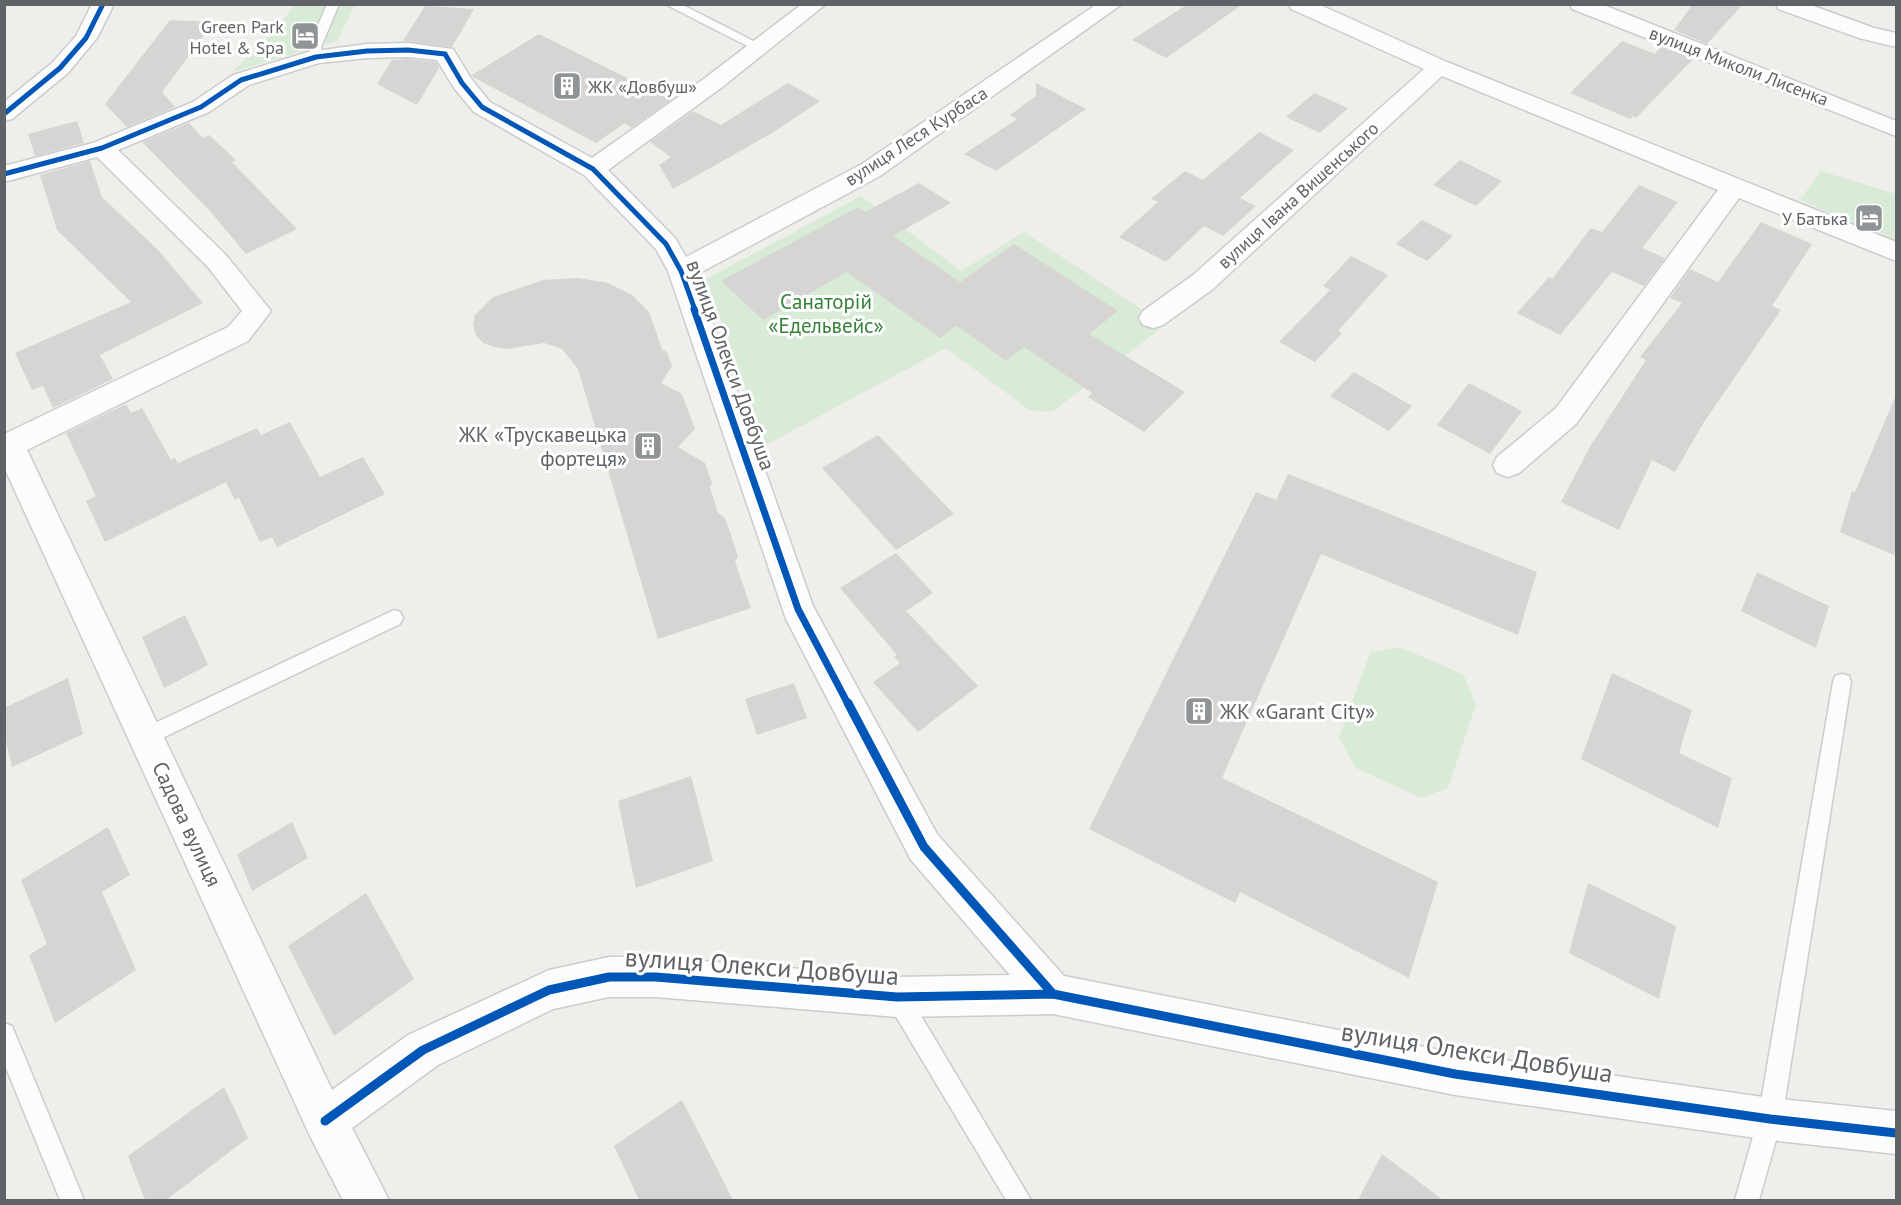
<svg xmlns="http://www.w3.org/2000/svg" width="1901" height="1205" viewBox="0 0 1901 1205" font-family="'PT Sans',sans-serif">
<style>
.green{fill:#d8ebd6}
.building{fill:#d6d5d3}
.lines{fill:none;stroke-linecap:round;stroke-linejoin:round}
.service-casing{stroke:#cbcccc;stroke-width:3}
.minor-casing{stroke:#cbcccc;stroke-width:3}
.tertiary-casing{stroke:#cbcccc;stroke-width:3}
.service{fill:#fdfcfc;fill-rule:evenodd}
.minor{fill:#fdfcfc;fill-rule:evenodd}
.tertiary{fill:#fdfcfc;fill-rule:evenodd}
.cycleway-far2-casing{stroke:#fff;stroke-width:8}
.cycleway-far1-casing{stroke:#fff;stroke-width:10}
.cycleway-casing{stroke:#fff;stroke-width:13}
.cycleway-far2{stroke:#0057b8;stroke-width:5}
.cycleway-far1{stroke:#0057b8;stroke-width:7}
.cycleway{stroke:#0057b8;stroke-width:9}
.labels{text-anchor:middle;dominant-baseline:central;stroke-width:6;stroke-linejoin:round;paint-order:stroke}
.far-poi-label{font-size:18px;fill:#5f6368;stroke:#fff;text-anchor:end}
.far-street-label{font-size:18px;fill:#5f6368;stroke:#fff}
.park-label{font-size:21px;fill:#348238;stroke:#fff}
.street-label{font-size:21px;fill:#5f6368;stroke:#fff}
.poi-label{font-size:21px;fill:#5f6368;stroke:#fff;text-anchor:end}
.near-street-label{font-size:26px;fill:#5f6368;stroke:#fff}
</style>
<rect width="100%" height="100%" fill="#efeeea"/>
<g class="green">
<polygon points="294,5 355,5 337,41 232,72 276,30"/>
<polygon points="1821,171 1896,194 1896,240 1800,200"/>
<polygon points="861,196 961,271 1024,232 1150,315 1160,329 1052,412 1029,410 946,348 766,445 706,279"/>
<polygon points="1399,647 1463,674 1476,704 1448,788 1421,798 1356,768 1339,738 1370,653"/>
</g>
<g class="building">
<polygon points="1188,4 1243,4 1166,58 1132,40"/>
<polygon points="1693,4 1743,4 1707,44 1674,30"/>
<polygon points="425,6 443,7 474,9 452,47 403,41"/>
<polygon points="170,20 214,22 162,92 175,107 127,127 105,104"/>
<polygon points="539,34 671,100 631,128 625,123 596,143 473,77 472,75"/>
<polygon points="1622,41 1655,54 1661,46 1693,59 1636,118 1633,116 1630,119 1570,93"/>
<polygon points="408,59 436,62 439,68 417,105 377,84 392,60"/>
<polygon points="788,83 820,101 772,133 673,189 659,165 671,157 650,142 693,111 721,125"/>
<polygon points="1036,83 1086,109 996,171 964,154 1017,119 1010,115 1036,96"/>
<polygon points="1314,93 1348,108 1320,133 1286,117"/>
<polygon points="77,121 84,143 35,156 28,134"/>
<polygon points="189,123 203,138 209,135 236,160 232,162 297,229 246,254 210,211 142,142"/>
<polygon points="1259,132 1294,150 1240,198 1256,206 1223,236 1204,226 1166,262 1119,237 1158,202 1151,199 1185,171 1203,180"/>
<polygon points="1460,160 1502,181 1476,206 1433,185"/>
<polygon points="90,161 102,197 157,249 203,303 100,355 113,379 53,408 43,386 32,390 15,353 131,302 57,230 40,175"/>
<polygon points="919,183 951,203 893,236 960,282 1014,244 1118,311 1089,334 1185,392 1144,432 1088,397 1092,393 1024,347 1006,361 957,326 940,338 847,272 763,320 721,281 858,207 865,212"/>
<polygon points="1639,185 1678,202 1642,248 1665,258 1644,286 1612,272 1560,335 1517,313 1549,277 1553,278 1591,228 1602,232"/>
<polygon points="1422,220 1453,236 1427,261 1396,244"/>
<polygon points="1761,222 1812,244 1772,306 1781,310 1704,422 1675,472 1652,460 1619,530 1561,502 1591,445 1646,360 1640,357 1682,303 1670,298 1690,269 1718,282"/>
<polygon points="1351,256 1388,275 1338,331 1342,333 1315,362 1279,342 1330,290 1323,286"/>
<polygon points="578,278 608,283 632,295 649,312 662,349 667,352 672,366 661,383 682,394 695,429 678,447 705,463 712,483 710,487 718,513 725,518 738,556 735,562 751,608 658,639 578,369 562,349 544,343 508,349 494,347 483,343 476,335 473,325 475,315 493,297 543,280"/>
<polygon points="1354,372 1412,406 1389,431 1330,396"/>
<polygon points="1469,383 1522,411 1490,454 1437,425"/>
<polygon points="1896,395 1896,556 1840,532 1852,491 1855,492"/>
<polygon points="126,404 131,413 142,408 171,460 175,458 178,463 257,428 261,435 290,422 320,477 363,457 385,494 277,547 272,537 260,542 239,498 235,500 226,482 105,542 86,501 96,496 66,433"/>
<polygon points="878,435 954,514 896,550 822,468"/>
<polygon points="1288,474 1537,572 1518,635 1321,554 1222,778 1438,882 1409,978 1240,892 1235,903 1089,829 1256,492 1276,500"/>
<polygon points="896,553 933,593 906,611 978,686 918,732 873,682 900,663 894,657 897,655 840,588"/>
<polygon points="1757,572 1829,606 1816,648 1741,611"/>
<polygon points="185,615 208,665 164,688 142,637"/>
<polygon points="1612,673 1692,710 1679,753 1732,778 1718,828 1581,759"/>
<polygon points="68,678 83,734 12,767 4,734 4,708"/>
<polygon points="794,683 807,718 757,735 745,699"/>
<polygon points="691,776 713,861 636,888 618,801"/>
<polygon points="292,822 308,858 252,891 237,854"/>
<polygon points="108,827 130,875 102,892 136,970 55,1023 29,955 47,944 21,880"/>
<polygon points="1588,883 1676,926 1659,999 1569,953"/>
<polygon points="366,893 414,979 334,1036 288,946"/>
<polygon points="224,1087 248,1138 166,1200 145,1200 128,1156"/>
<polygon points="682,1100 733,1200 639,1200 614,1146"/>
<polygon points="1382,1154 1443,1200 1358,1200"/>
</g>
<g class="lines">
<g class="service-casing">
<g id="service">
<polygon points="327,4 339,4 321,47 322,57 316,61 310,57 309,47"/>
<polygon points="665,4 681,4 765,47 759,51 755,50"/>
<polygon points="394,610 400,612 403,618 400,624 152,743 145,746 138,743 135,737 138,731"/>
<polygon points="1842,674 1849,676 1851,682 1782,1119 1759,1200 1735,1200 1758,1119 1833,682 1835,676"/>
<polygon points="897,986 905,989 1031,1200 1006,1200 889,1005 886,997 889,989"/>
<polygon points="4,1023 12,1026 84,1200 60,1200 4,1063"/>
</g>
</g>
<g class="minor-casing">
<g id="minor">
<path d="M802,4H826L721,88L608,170L675,238L686,257L862,164L1097,4H1122L880,176L696,275L813,606L937,834L1064,976L1455,1053L1770,1098L1896,1111V1154L1770,1140L1455,1095L1053,1014L897,1017L656,997H609L553,1009L438,1065L352,1128L389,1200H343L310,1136L4,467V434L228,327L242,311L208,267L97,157L4,182V166L93,143L193,102L233,75L308,52L367,44L408,43L453,49L472,80L490,102L592,158L705,78ZM408,57L437,60L454,88L474,112L584,175L656,249L668,271L786,619L911,860L1010,975L897,977L656,957H609L549,970L408,1035L332,1090L27,450L248,341L271,311L226,255L118,150L209,112L249,85L319,63L367,58Z"/>
<polygon points="1289,4 1318,4 1447,62 1896,242 1896,261 1739,198 1576,424 1519,473 1508,477 1497,473 1493,465 1497,457 1556,408 1718,190 1442,76 1213,289 1163,325 1153,328 1143,325 1139,318 1143,311 1193,275 1424,69 1291,9"/>
<polygon points="1570,4 1601,4 1896,121 1896,136 1572,9"/>
<polygon points="1776,4 1808,4 1874,28 1896,33 1896,47 1859,38 1778,9"/>
</g>
</g>
<g class="tertiary-casing">
<polygon id="tertiary" points="92,4 114,4 97,38 68,73 12,119 4,121 4,102 52,63 76,36"/>
</g>
<use href="#service" class="service"/>
<use href="#minor" class="minor"/>
<use href="#tertiary" class="tertiary"/>
<g class="cycleway-far2-casing">
<g id="cycleway-far2">
<polyline points="4,114 60,68 86,38 103,4"/>
<polyline points="4,174 102,148 201,107 241,80 316,57 367,51 408,50 445,54 462,83 482,107 593,169 666,244 681,271 695,310"/>
</g>
</g>
<g class="cycleway-far1-casing">
<polyline id="cycleway-far1" points="694,309 798,609 848,704"/>
</g>
<g class="cycleway-casing">
<g id="cycleway">
<polyline points="848,703 924,847 1053,994"/>
<polyline points="325,1121 423,1050 549,990 609,977 656,977 897,997 1053,994 1455,1074 1770,1119 1896,1133"/>
</g>
</g>
<use href="#cycleway-far2" class="cycleway-far2"/>
<use href="#cycleway-far1" class="cycleway-far1"/>
<use href="#cycleway" class="cycleway"/>
</g>
<defs>
<g id="hotel-square" transform="scale(1.5)"><rect x="-9" y="-9" width="18" height="18" rx="4" fill="#919496" stroke="#fff"/><path d="M-6-4.5h1.5V1H6V5H4.5V3h-9V5H-6ZM-4 0a1.8 1.8 0 1 1 3.6 0ZM.5 0V-2.5h3Q6-2.5 6 0Z" fill="#fff"/></g>
<g id="building-square" transform="scale(1.5)"><rect x="-9" y="-9" width="18" height="18" rx="4" fill="#919496" stroke="#fff"/><path d="M-4-6H4V6H1V3H-1V6H-4ZM-2.5-4.3h1.7v1.8h-1.7ZM.8-4.3h1.7v1.8H.8ZM-2.5-1h1.7V.8h-1.7ZM.8-1h1.7V.8H.8Z" fill="#fff"/></g>
</defs>
<g fill-rule="evenodd">
<use href="#hotel-square" x="305" y="36"/>
<use href="#building-square" x="567" y="86"/>
<use href="#hotel-square" x="1869" y="218"/>
<use href="#building-square" x="648" y="446"/>
<use href="#building-square" x="1199" y="711"/>
</g>
<g class="labels">
<g class="far-poi-label">
<text x="284" y="26">Green Park<tspan x="284" dy="21">Hotel &amp; Spa</tspan></text>
<text x="588" y="86" text-anchor="start">ЖК «Довбуш»</text>
<text x="1848" y="218">У Батька</text>
</g>
<g class="far-street-label">
<text transform="translate(1739 66) rotate(21)">вулиця Миколи Лисенка</text>
<text transform="translate(916 136) rotate(-33)">вулиця Леся Курбаса</text>
<text transform="translate(1298 195) rotate(-42)">вулиця Івана Вишенського</text>
</g>
<g class="park-label">
<text x="826" y="301">Санаторій<tspan x="826" dy="24">«Едельвейс»</tspan></text>
</g>
<g class="street-label">
<text transform="translate(731 365) rotate(70)">вулиця Олекси Довбуша</text>
<text transform="translate(187 824) rotate(65)">Садова вулиця</text>
</g>
<g class="poi-label">
<text x="627" y="434">ЖК «Трускавецька<tspan x="627" dy="24">фортеця»</tspan></text>
<text x="1220" y="711" text-anchor="start">ЖК «Garant City»</text>
</g>
<g class="near-street-label">
<text transform="translate(762 966) rotate(4)">вулиця Олекси Довбуша</text>
<text transform="translate(1477 1052) rotate(9)">вулиця Олекси Довбуша</text>
</g>
</g>
<rect width="1901" height="1205" fill="none" stroke="#5f6368" stroke-width="12"/>
</svg>
